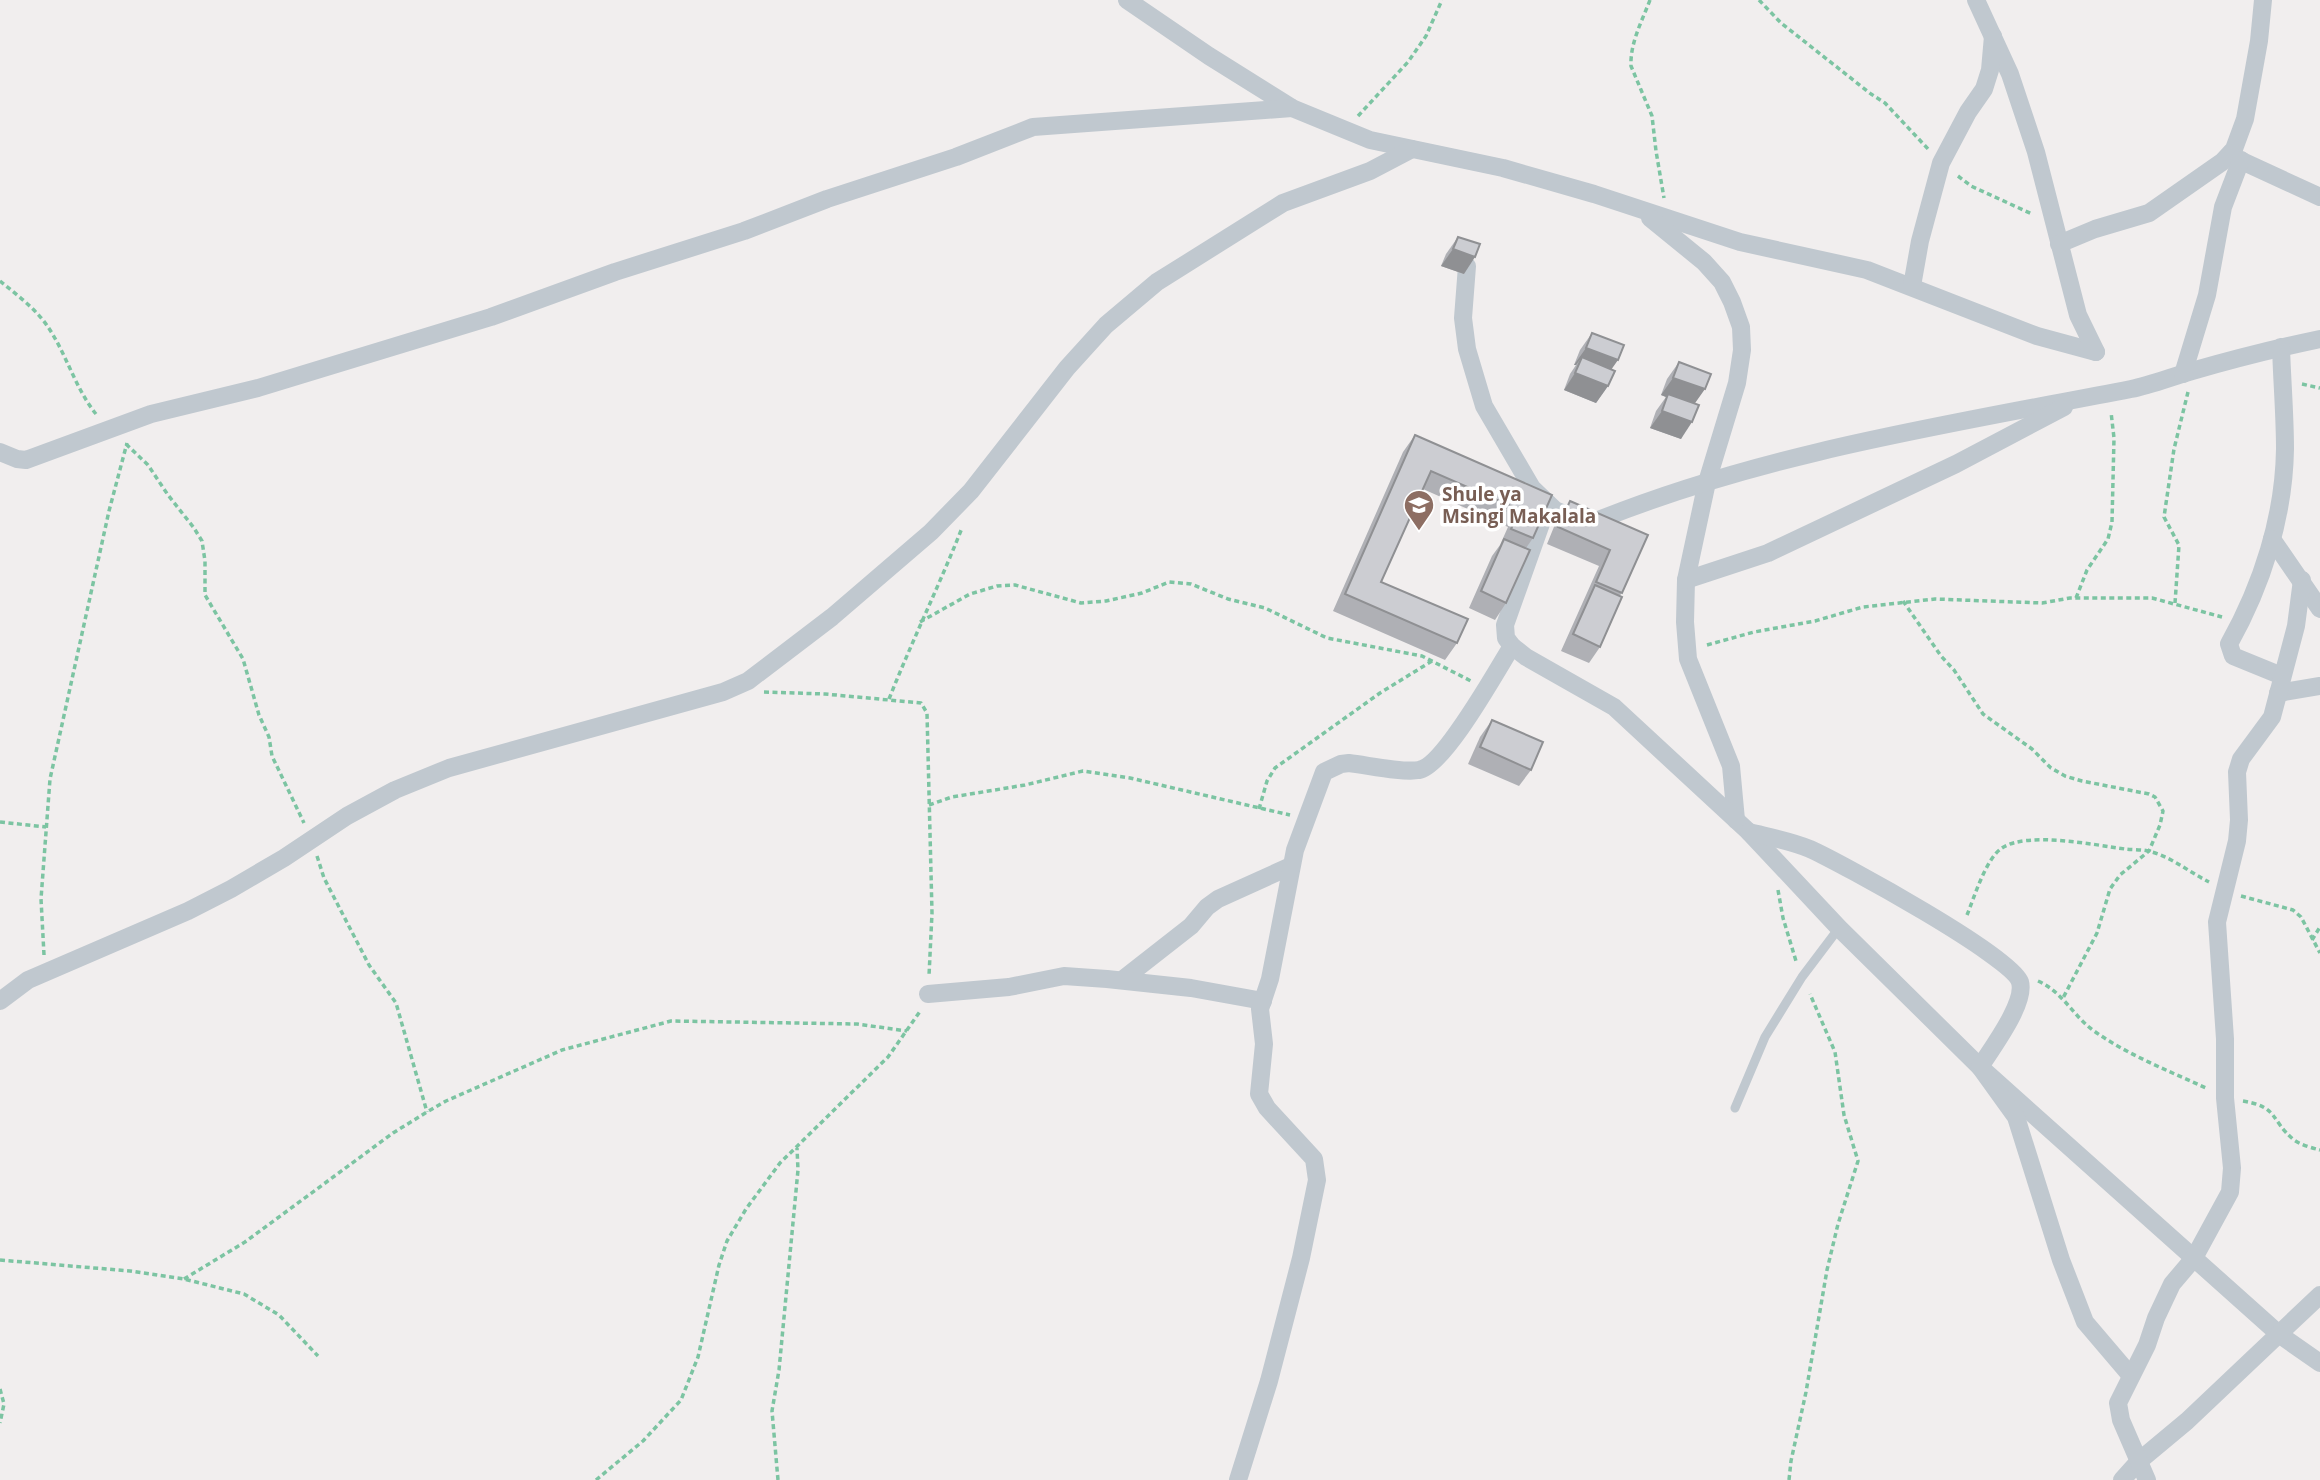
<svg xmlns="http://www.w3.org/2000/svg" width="2320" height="1480" viewBox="0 0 2320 1480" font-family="'Open Sans',sans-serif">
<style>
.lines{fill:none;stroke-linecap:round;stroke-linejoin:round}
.path{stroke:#7cc4a2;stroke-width:3.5;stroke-dasharray:5 3.5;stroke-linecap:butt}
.lane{stroke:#c0c8cf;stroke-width:9}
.street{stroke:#c0c8cf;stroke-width:18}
.wall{fill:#afb0b5}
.shaded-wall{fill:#8f9093}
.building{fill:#cccdd2;stroke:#8f9093;stroke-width:2}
.labels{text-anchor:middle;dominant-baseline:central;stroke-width:7;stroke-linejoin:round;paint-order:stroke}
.education-label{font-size:19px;font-weight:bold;fill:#785e54;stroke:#fff;text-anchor:start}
</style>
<rect width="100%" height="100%" fill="#f1eeee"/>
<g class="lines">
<g class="path">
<path d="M1650,0C1642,21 1630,43 1631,66L1652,116L1656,151L1664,198"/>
<polyline points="1759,0 1781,23 1871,94 1885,103 1929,150"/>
<polyline points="1358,116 1408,62 1426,36 1442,0"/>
<polyline points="1958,176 1971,186 2032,214"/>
<path d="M0,281C17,295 36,309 48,327C67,355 75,388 96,414"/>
<polyline points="2302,384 2320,388"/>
<polyline points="126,444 148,465 168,495 194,528 202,541 205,561 205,595 243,659 259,715 269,737 272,756 304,823"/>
<polyline points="2076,598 2087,570 2108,539 2112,522 2114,438 2111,412"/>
<polyline points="1903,601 1941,656 1954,670 1983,714 2032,749 2051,768 2065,776 2082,781 2149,794 2155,797 2163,811 2160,825 2149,851 2120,875 2110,889 2097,933 2063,998"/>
<polyline points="2175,603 2179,545 2164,517 2174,449 2188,392"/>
<polyline points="920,622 970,594 997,586 1015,585 1081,603 1106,601 1142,593 1169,582 1191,584 1228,599 1265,608 1327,638 1422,656 1471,681"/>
<polyline points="1707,645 1754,632 1815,621 1863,607 1935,599 2042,603 2070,598 2152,598 2222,617"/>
<polyline points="764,692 825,694 921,703 927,713 932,913 929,976"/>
<path d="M889,699C912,641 939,586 962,528"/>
<polyline points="929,805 952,797 1025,785 1083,771 1130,778 1290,815"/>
<polyline points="1259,809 1267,781 1275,768 1380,693 1432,661"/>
<polyline points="0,822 46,827"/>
<polyline points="317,856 324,878 369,965 396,1003 427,1112"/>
<polyline points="1778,890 1783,918 1796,961"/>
<polyline points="2241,896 2293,910 2301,917 2320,953"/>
<path d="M1967,915C1974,898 1986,858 2002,848C2027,831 2095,845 2125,849C2133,850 2143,849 2152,852C2173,858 2189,872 2209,882"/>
<polyline points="2312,940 2320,927"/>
<polyline points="44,955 41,899 50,779 109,511 127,443"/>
<path d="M2038,981C2063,992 2073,1016 2094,1031C2128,1055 2169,1071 2206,1088"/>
<path d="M2243,1101C2279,1107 2270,1120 2294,1140C2301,1145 2312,1148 2320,1150"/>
<polyline points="0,1260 130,1271 184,1279 244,1294 279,1315 318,1356"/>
<polyline points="184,1279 245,1242 393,1133 427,1112 446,1101 562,1050 671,1021 857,1024 907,1031"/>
<polyline points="0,1389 4,1404 0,1423"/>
<polyline points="596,1480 643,1441 681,1400 698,1357 719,1265 727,1241 746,1209 780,1163 888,1057 921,1010"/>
<polyline points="778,1480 772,1411 779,1370 798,1170 797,1148"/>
<polyline points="1789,1480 1791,1461 1806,1392 1827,1270 1838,1224 1858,1161 1844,1115 1835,1052 1810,994"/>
</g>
<polyline class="lane" points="1735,1108 1765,1037 1802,977 1839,928"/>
<g class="street">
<polyline points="1127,0 1209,56 1292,108 1370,140 1503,168 1594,194 1740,242 1867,270 2037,336 2096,352"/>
<polyline points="1976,0 2010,74 2036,152 2078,315 2096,352"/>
<polyline points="2231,156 2320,197"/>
<polyline points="1650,218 1704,262 1722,282 1732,302 1741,327 1742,350 1737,383 1707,482 1686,580 1685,622 1688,659 1731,766 1736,820"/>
<polyline points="2059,244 2095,229 2149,213 2222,162 2234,149 2245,119 2259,41 2263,0"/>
<path d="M1467,266L1463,318L1467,349L1484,406L1532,488L1555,510L1584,522L1596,521C1767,452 1951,424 2131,389C2151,385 2171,377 2192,371C2234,359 2277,348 2320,339"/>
<polyline points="1912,286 1920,241 1941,163 1968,112 1984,89 1990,70 1993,36"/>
<path d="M2281,347C2282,381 2285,415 2285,449C2284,517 2262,585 2229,644L2233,656L2282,676"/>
<polyline points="2183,374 2207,295 2223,207 2241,160"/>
<polyline points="0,452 17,459 26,460 151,414 258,388 491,317 615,272 744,231 827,199 956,157 1033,127 1292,108"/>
<polyline points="1548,504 1505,625 1506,638 1512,646 1526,657 1614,707 1749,832 1839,928 1980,1067 2280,1335 2320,1363"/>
<polyline points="2272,539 2320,609"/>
<polyline points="1686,580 1768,553 1956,464 2064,407"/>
<polyline points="2278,693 2320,686"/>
<path d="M1749,832C1769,837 1791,841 1810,849C1841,863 2013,957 2020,982C2026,1003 1992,1048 1980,1067L2016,1117L2061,1260L2085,1322L2131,1376"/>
<polyline points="1122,980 1191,926 1207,907 1218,899 1291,866"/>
<polyline points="928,994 1009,987 1064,976 1107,979 1191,988 1263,1001"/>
<polyline points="0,1001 28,980 188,911 231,889 284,858 347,816 395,790 449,768 723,692 748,681 832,617 931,532 971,491 1067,368 1106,325 1157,282 1283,203 1370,171 1412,149"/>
<path d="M1238,1480L1269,1381L1301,1258L1317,1180L1314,1159L1267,1108L1259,1094L1264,1044L1260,1009L1270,979L1295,850L1324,772L1341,764L1349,763C1367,765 1403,773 1419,770C1444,766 1497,670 1512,646"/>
<polyline points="2122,1480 2139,1461 2187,1421 2320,1295"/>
<polyline points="2147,1480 2121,1420 2118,1403 2147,1345 2156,1318 2172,1284 2194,1258 2230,1192 2232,1168 2225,1098 2225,1039 2217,922 2237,841 2239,820 2237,772 2241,759 2272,717 2296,626 2302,580"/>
</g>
</g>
<g class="wall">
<polygon points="1458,237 1464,274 1441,266 1446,254"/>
<polygon points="1592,333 1612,370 1608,386 1596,403 1564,390 1570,374 1576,365 1574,365 1580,350"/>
<polygon points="1679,362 1695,404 1681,439 1650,428 1656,411 1666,397 1661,395 1667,379"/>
<polygon points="1415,435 1552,495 1533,538 1526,548 1506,603 1495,620 1469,608 1492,556 1500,545 1508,527 1423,489 1381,582 1457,643 1445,660 1333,611 1403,452"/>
<polygon points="1570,501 1648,535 1620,596 1600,647 1589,663 1561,651 1599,566 1547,544 1558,517"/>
<polygon points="1492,720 1531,770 1519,786 1468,764 1480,737"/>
</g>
<g class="shaded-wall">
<polygon points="1453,249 1475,257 1464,274 1441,266"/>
<polygon points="1586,348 1618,360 1606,377 1582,357 1576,365 1574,365"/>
<polygon points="1575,373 1608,386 1596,403 1564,390"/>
<polygon points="1673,378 1705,389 1693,406 1668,394 1666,397 1661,395"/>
<polygon points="1662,411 1692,422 1681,439 1650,428"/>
</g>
<g class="building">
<polygon points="1458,237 1480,244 1475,257 1453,249"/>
<polygon points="1592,333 1624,345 1618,360 1586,348"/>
<polygon points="1582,357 1615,371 1608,386 1575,373"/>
<polygon points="1679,362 1711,374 1705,389 1673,378"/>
<polygon points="1668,394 1699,405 1692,422 1662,411"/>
<polygon points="1415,435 1552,495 1533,538 1511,529 1520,510 1431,471 1381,582 1468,619 1457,643 1345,594"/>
<polygon points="1570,501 1648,535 1622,593 1596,582 1610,550 1558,527"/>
<polygon points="1504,539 1530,550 1506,603 1481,591"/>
<polygon points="1595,585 1622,597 1600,647 1573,634"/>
<polygon points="1492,720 1543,742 1531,770 1480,747"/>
</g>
<defs>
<g id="school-pin" transform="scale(1.575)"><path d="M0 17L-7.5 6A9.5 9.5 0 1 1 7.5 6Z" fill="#8d6e63" stroke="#fff"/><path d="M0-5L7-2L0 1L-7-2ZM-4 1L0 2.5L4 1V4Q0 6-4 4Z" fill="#fff"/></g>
</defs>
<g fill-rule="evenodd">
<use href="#school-pin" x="1419" y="505"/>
</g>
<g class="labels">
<g class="education-label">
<text x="1442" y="494">Shule ya<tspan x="1442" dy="22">Msingi Makalala</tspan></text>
</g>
</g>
</svg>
